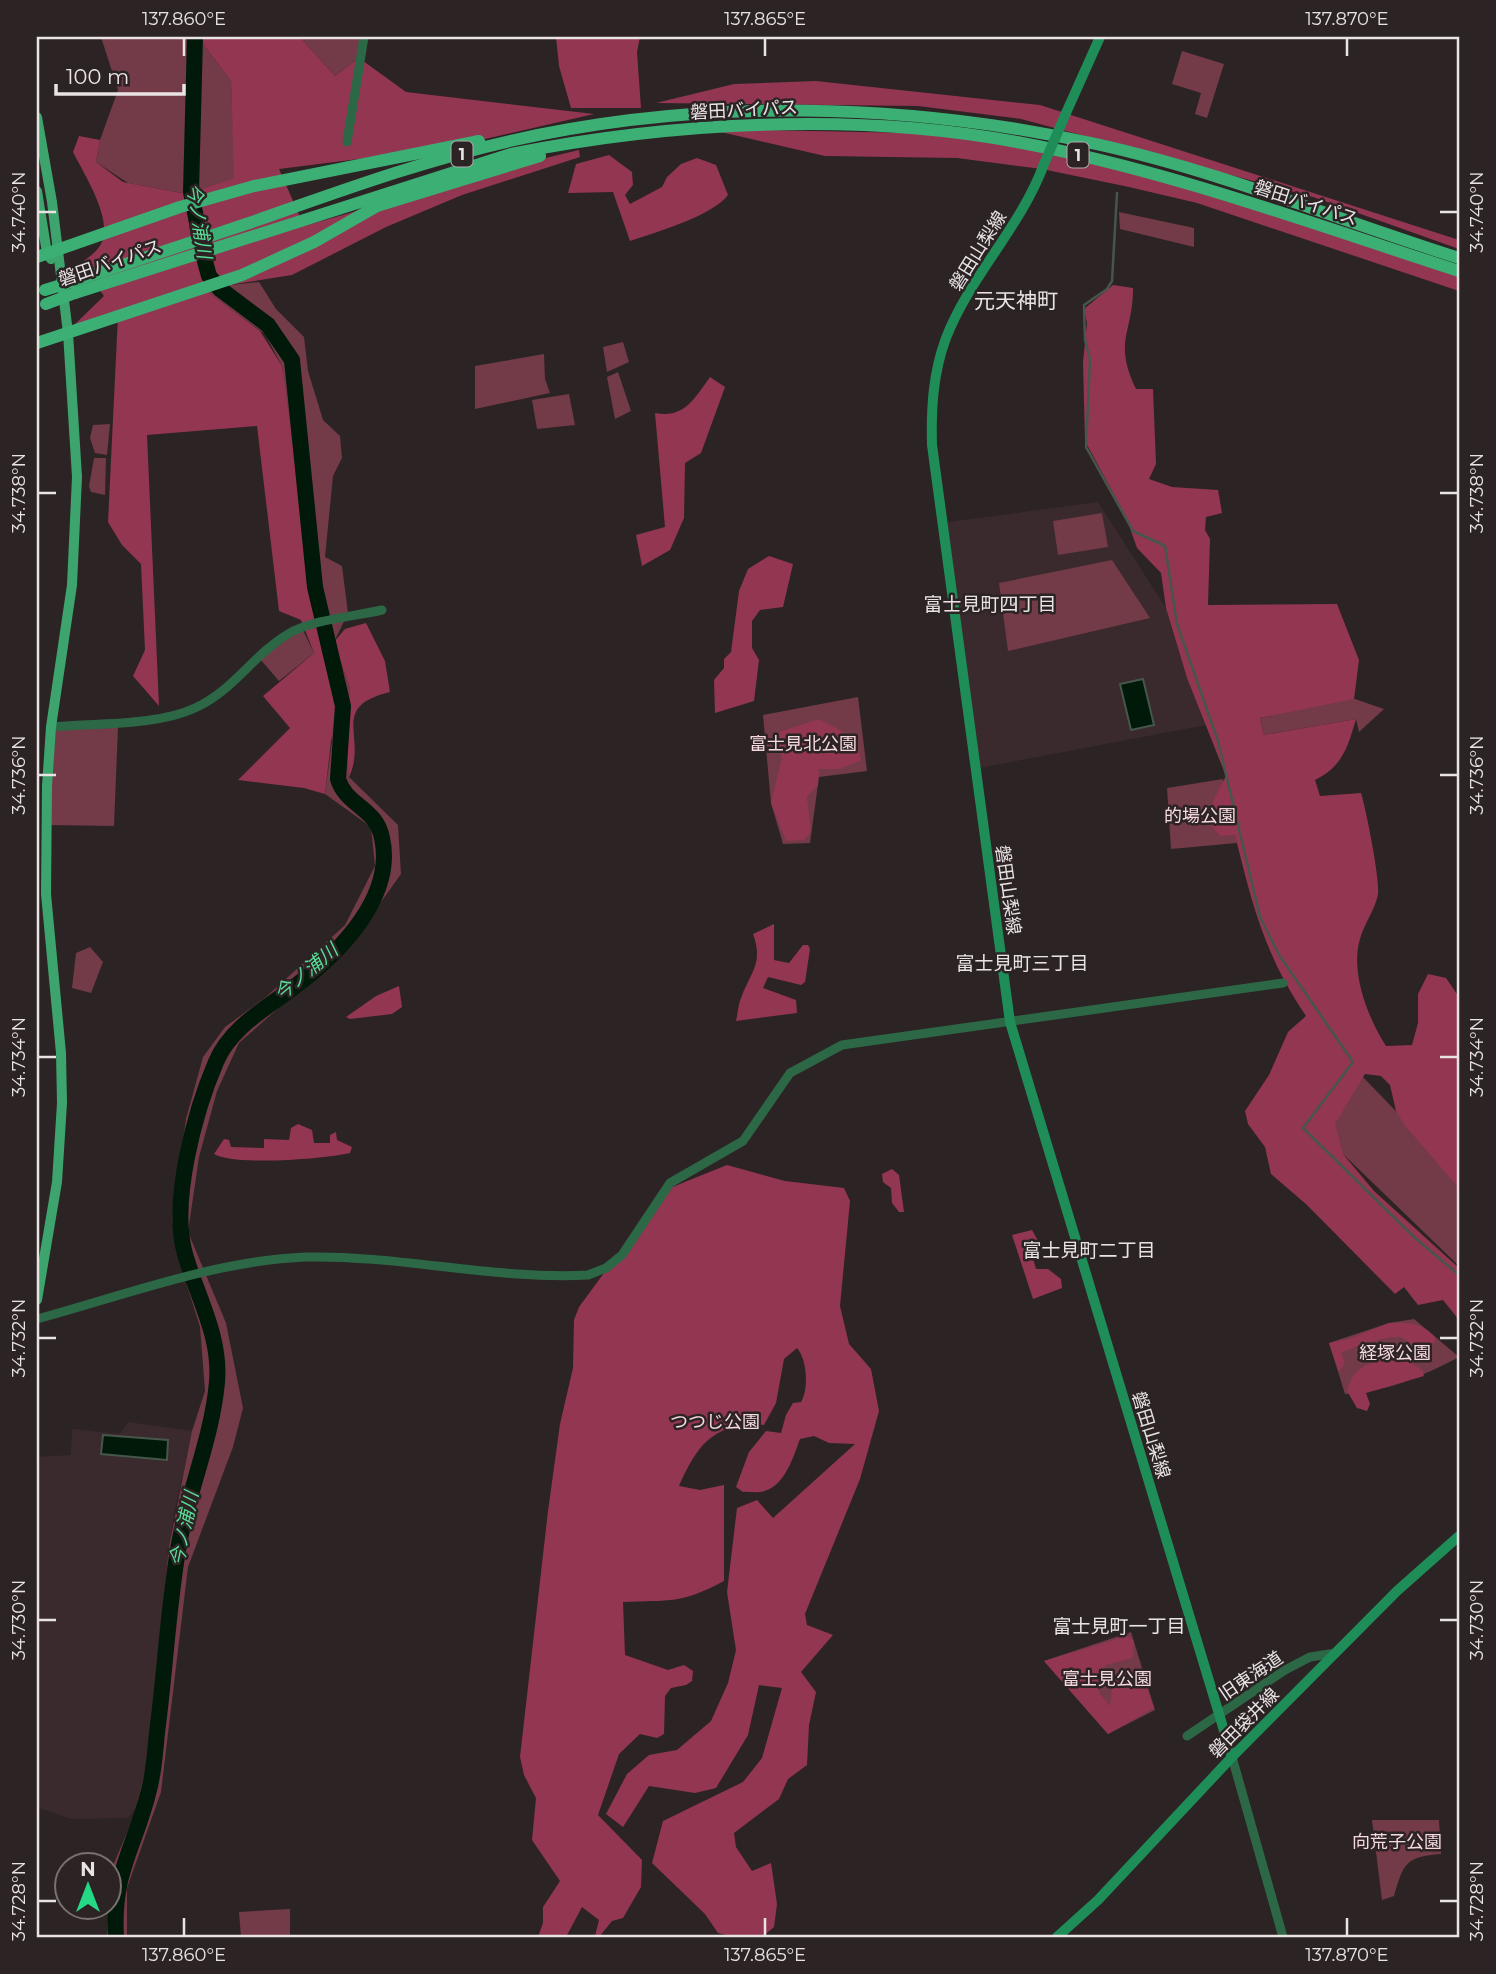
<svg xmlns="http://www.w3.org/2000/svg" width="1496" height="1974" viewBox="0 0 1496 1974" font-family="Montserrat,'Noto Sans JP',sans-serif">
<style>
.built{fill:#3a2a2d}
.green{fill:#733a48}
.forest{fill:#933652}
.water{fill:#001909;stroke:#46564b;stroke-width:2}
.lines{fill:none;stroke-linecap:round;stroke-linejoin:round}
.stream{stroke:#46564b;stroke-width:2.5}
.river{stroke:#001909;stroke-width:16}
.tertiary{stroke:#2c6846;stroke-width:9}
.secondary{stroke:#1e8d57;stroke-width:10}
.primary{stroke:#3da46d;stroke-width:10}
.trunk{stroke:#3cb074;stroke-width:12}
.secondary-bridge{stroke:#1e8d57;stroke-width:10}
.trunk-bridge{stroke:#3cb074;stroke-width:12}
.ticks{fill:none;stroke:#e9e3e4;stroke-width:2.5}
.labels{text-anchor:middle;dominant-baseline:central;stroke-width:5;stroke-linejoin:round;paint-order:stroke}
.shield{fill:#2c2325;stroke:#b0a9ab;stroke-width:2}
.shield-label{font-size:16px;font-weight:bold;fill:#e9e3e4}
.street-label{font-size:18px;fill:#e9e3e4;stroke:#2c2325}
.park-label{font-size:18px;fill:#f5d9de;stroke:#2c2325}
.water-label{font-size:19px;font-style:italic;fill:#57dd95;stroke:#2c2325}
.neighbourhood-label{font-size:19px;fill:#e9e3e4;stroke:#2c2325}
.quarter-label{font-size:21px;fill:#e9e3e4;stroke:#2c2325}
.neatline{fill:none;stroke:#e9e3e4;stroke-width:2.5}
.ticks-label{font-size:18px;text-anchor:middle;fill:#e9e3e4}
</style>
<rect width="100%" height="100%" fill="#2c2325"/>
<g class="built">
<polygon points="1098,502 1166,608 1187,678 1206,725 974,769 942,523"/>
<polygon points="128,1422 193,1431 174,1512 148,1759 136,1807 128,1818 71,1819 37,1807 37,1457 71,1455 72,1429 120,1434"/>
</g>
<g class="green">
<polygon points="101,37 201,37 203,44 231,81 235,178 187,194 128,183 96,162 100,140 118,90"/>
<polygon points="300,37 364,37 359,58 335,76"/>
<polygon points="1182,51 1224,64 1207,118 1195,114 1201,93 1172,84"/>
<polygon points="1119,212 1194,228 1194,247 1120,229"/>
<polygon points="259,282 276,309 304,337 308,371 323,420 340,436 342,458 333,476 325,557 342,566 348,613 334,642 350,689 349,777 398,825 401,874 351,944 239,1043 217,1091 199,1157 188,1232 226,1323 243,1408 233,1447 188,1567 161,1792 127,1888 127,1937 107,1937 111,1870 133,1819 147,1763 169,1547 192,1431 205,1391 200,1327 179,1260 172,1218 186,1119 203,1057 225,1027 266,997 345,925 375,866 371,827 325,794 332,741 300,584 282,366 265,334 202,288"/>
<polygon points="623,342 629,362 607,372 603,347"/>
<polygon points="544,354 545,379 550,393 475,409 475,366"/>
<polygon points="618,372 631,411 615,419 607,377"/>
<polygon points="569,394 575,425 537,429 532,400"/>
<polygon points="110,424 107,455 95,453 90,438 93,425"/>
<polygon points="94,458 106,458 105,495 91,492 89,486"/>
<polygon points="1102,513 1108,547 1058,555 1053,521"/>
<polygon points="1112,560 1150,618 1008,651 999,583"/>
<polygon points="302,628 314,653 279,681 260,659"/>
<polygon points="858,697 867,771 819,777 810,843 783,844 771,803 763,715"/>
<polygon points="1352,698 1384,709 1359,732 1356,719 1264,735 1260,718"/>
<polygon points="51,727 118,727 114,826 47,825"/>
<polygon points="1223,779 1237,843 1171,849 1167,788"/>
<polygon points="90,947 103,962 91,993 72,988 76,953"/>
<polygon points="1356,1070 1459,1176 1459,1266 1316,1128"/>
<path d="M1414,1319L1459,1357C1423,1376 1387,1392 1345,1394L1329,1343L1389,1323Z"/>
<polygon points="1131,1632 1155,1710 1108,1734 1044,1661"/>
<path d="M1439,1820L1441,1854C1406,1857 1404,1862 1394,1896L1382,1900L1372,1820Z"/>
<polygon points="290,1909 290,1935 241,1937 239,1912"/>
</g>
<g class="forest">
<path d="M202,37H300L335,76L359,58L406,92L594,114L446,148L279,169L304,226L525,163L579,150L580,157L462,195L386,227L292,275L204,289L260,331L282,366L294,453L308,593L329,667L335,706L325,794L304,788L238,780L290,728L263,696L314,653L301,620L279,611L257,426L147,435L159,706L133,676L145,650L141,564L122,545L108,522L118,316L74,325L104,296L81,263C89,257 100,250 103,239C110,214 84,174 73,152L79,136L100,140L96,162L123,182L187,194L234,178L231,81L203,44Z"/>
<polygon points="556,37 640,37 637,52 641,108 571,108 559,66"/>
<polygon points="816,81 1040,105 1459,240 1459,249 1313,197 1021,119 918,106 656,103 734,84"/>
<polygon points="708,129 961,134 1178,181 1459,276 1459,291 1197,203 1129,187 1042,169 957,158 825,156"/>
<path d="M609,155L632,172L633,185L625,195L630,204L662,187L667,177L681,164L697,158L716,165L728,195C712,216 657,232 630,241L613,192L568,193L576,164Z"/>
<path d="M1113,285L1133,288C1133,334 1113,341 1136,389H1153L1156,464L1149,479L1172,487L1218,490L1222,513L1206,517L1205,530L1210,539L1208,605L1337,604L1359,660L1354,699L1260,718L1264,735L1356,719C1348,747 1342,767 1315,780L1320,796L1361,793C1366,809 1380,879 1378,894C1376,908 1364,924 1360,939C1350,972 1368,1018 1386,1046L1412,1045L1418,1023V994L1428,974L1446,978L1459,997V1188L1406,1127L1396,1111L1390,1085L1381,1076L1365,1074L1335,1124L1343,1154L1374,1191L1459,1268V1320L1443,1300L1418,1305L1404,1287L1395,1294L1307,1205L1271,1174L1265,1147L1248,1124L1245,1111L1269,1075L1288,1032L1306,1016C1265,956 1252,904 1235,835L1221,836C1198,819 1216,796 1226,776L1187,678L1166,608L1161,573L1137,548L1126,517L1085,441L1083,362L1087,323L1084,309Z"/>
<path d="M710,377L725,387L701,453L685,463L684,518L670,550L642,566L636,535L665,527L655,413C684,419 695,398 710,377Z"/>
<polygon points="769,556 793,564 783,607 760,610 752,621 752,648 759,660 754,701 715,713 714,680 724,668 724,659 731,652 739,591 748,569"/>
<path d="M366,623L385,661L390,692C328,707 368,737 349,777L347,744L350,689L334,642L345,629Z"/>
<path d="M819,719C840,731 856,735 861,760L840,769H819L818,785L807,797L811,832L804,840L786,841L771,803L782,758L777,743L779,732Z"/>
<path d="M774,924V960L789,963L803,945H808L810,949L805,982L801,985L768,977L763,988L796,1000L797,1013L736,1021C738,1013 738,1005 741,998C750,973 764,964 753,934Z"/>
<polygon points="399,986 402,1007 392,1014 350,1019 346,1017 376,996"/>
<path d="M298,1124L312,1130L314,1143H330V1135L336,1132L337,1140L352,1147L350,1153C325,1159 234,1166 214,1154L224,1139L229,1140L231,1147L264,1148V1139L289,1140L291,1128Z"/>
<path d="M727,1165L785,1181L844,1188L850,1201L840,1306L849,1344L871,1369L879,1411L860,1479L805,1614L807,1625L833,1635L801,1672L816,1692L809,1725L807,1765L788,1779L779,1799L734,1833L736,1847L752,1871L771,1863L777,1904L774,1927L762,1937H734L718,1933L705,1914L652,1863L663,1821L743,1782L762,1758L782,1688L759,1685L748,1735L716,1788L695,1793L649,1786L623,1827L606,1814L627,1774L649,1755L677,1750L711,1721L728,1683L736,1650L727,1592L737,1508L757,1500L773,1518L855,1444L829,1443L814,1436L800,1439C793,1458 784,1489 760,1492C754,1493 749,1491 743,1492L736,1487L749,1452L766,1431L781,1433L786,1415L793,1403L801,1402C809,1389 807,1359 797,1348L784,1359L776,1403L764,1425C713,1423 698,1444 679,1486L700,1490L724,1485V1581C681,1604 670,1600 623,1602L625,1655L668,1670L684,1665L693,1671L692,1681L686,1685L671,1688L665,1696L664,1734L657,1738L640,1734L619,1754L598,1815L642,1860L641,1887L623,1918L612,1921L599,1937L595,1936L599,1920L582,1907L566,1937H538L543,1923V1907L560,1881L532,1840L536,1798L524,1775L520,1757L548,1511L560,1424L573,1368L574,1320L579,1307L665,1190Z"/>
<polygon points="892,1169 899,1175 904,1212 899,1212 892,1203 891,1188 883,1182 882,1174"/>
<polygon points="1032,1230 1042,1248 1032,1255 1036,1269 1048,1269 1061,1279 1062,1288 1033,1299 1012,1235"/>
<path d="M1389,1323C1408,1323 1421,1322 1435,1337V1342L1427,1346H1413C1408,1342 1405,1338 1398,1337C1387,1336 1352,1347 1341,1353L1345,1363L1339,1372L1329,1343L1349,1339Z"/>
<path d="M1400,1356L1422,1370L1424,1376L1366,1393L1370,1404L1367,1411L1357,1408L1347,1391C1355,1362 1373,1362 1400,1356Z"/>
<polygon points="1127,1636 1134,1641 1133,1658 1106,1665 1096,1684 1100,1694 1110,1706 1112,1688 1118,1679 1129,1679 1135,1669 1140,1668 1154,1708 1108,1734 1044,1661"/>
</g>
<g class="water">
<polygon points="1143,679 1154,725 1131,730 1120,684"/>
<polygon points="103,1435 168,1440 167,1460 101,1454"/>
</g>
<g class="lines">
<polyline class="stream" points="1117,193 1112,281 1107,289 1084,305 1085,340 1090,360 1086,447 1133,531 1165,546 1177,624 1218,741 1260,917 1279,955 1353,1062 1303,1128 1414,1237 1459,1275"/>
<path class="river" d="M116,1937C112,1872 135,1848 149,1790C154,1772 155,1752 157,1733C165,1672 168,1610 178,1550C187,1494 212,1439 217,1382C221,1336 197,1297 185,1254C170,1202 195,1111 216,1062C231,1026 269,1007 298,984C341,951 395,896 382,838C376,807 346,806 338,779L343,706L315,587L292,360L268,325L220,289L209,276L203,254L191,192L195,37"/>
<g class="tertiary">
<polyline points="347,142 364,37"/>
<path d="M51,727C94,723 157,726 195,708C233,691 253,655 288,634C314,619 352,617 382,610"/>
<path d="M37,1319C122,1296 218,1260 306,1257C400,1255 494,1280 588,1275L606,1268L622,1255L670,1183L743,1141L790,1073L842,1045L1283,983"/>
<polyline points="1187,1736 1285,1670 1310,1657 1336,1653"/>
<polyline points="1232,1757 1283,1937"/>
</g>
<g class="secondary">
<polyline points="1066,113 1100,37"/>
<path d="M1044,164C1021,227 970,276 946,338C933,373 931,408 932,445L1010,1022L1232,1757"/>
<polyline points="1057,1937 1098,1900 1232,1757 1397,1591 1459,1536"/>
</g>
<g class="primary">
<polyline points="37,117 52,202 68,333 77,477 72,585 51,727 47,786 46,894 61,1053 62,1103 57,1182 37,1300"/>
<polyline points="37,191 47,253 51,259"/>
</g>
<g class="trunk">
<polyline points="37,257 180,207 254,186 479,141"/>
<path d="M71,282C131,262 190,243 249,223C335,193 421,161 510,141C700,98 905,102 1096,144C1219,171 1339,220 1459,258"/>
<path d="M75,293L511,154C670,122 856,112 1017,142C1168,170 1313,224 1459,271"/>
<polyline points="37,343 242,275 314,242 377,206 540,156"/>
</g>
<polyline class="secondary-bridge" points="1044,164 1066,113"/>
<g class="trunk-bridge">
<polyline points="45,290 71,282"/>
<polyline points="46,304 75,293"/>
</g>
</g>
<path class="ticks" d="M184,38V56M765,38V56M1347,38V56M38,212H56M1440,212H1458M38,493H56M1440,493H1458M38,775H56M1440,775H1458M38,1057H56M1440,1057H1458M38,1338H56M1440,1338H1458M38,1620H56M1440,1620H1458M38,1901H56M1440,1901H1458M184,1918V1936M765,1918V1936M1347,1918V1936"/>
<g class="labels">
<g class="shield">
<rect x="451.5" y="141.5" width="21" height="25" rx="5"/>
<rect x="1067.5" y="142.5" width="21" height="25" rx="5"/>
</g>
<g class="shield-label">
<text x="462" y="154">1</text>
<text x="1078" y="155">1</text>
</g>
<g class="street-label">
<text transform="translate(744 110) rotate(-3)">磐田バイパス</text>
<text transform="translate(1306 203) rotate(18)">磐田バイパス</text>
<text transform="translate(978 251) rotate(-58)">磐田山梨線</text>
<text transform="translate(110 263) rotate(-19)">磐田バイパス</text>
<text transform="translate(1008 890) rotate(82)">磐田山梨線</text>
<text transform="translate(1151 1435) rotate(73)">磐田山梨線</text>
<text transform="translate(1251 1676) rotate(-34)">旧東海道</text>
<text transform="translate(1244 1723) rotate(-45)">磐田袋井線</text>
</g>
<g class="park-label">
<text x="803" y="744">富士見北公園</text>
<text x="1200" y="816">的場公園</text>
<text x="1395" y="1353">経塚公園</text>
<text x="715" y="1422">つつじ公園</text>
<text x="1107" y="1679">富士見公園</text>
<text x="1397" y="1842">向荒子公園</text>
</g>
<g class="water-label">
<text transform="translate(199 221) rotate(81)">今ノ浦川</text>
<text transform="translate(306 972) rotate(-40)">今ノ浦川</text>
<text transform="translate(184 1529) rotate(-78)">今ノ浦川</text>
</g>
<g class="neighbourhood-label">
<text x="990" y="604">富士見町四丁目</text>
<text x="1022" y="963">富士見町三丁目</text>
<text x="1089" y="1250">富士見町二丁目</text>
<text x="1119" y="1626">富士見町一丁目</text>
</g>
<g class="quarter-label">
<text x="1016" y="300">元天神町</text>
</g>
</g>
<rect width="1496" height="1974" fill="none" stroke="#2c2325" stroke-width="77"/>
<g transform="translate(88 1886)"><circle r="33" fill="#2c2325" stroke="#787071" stroke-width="2"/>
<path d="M0-5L12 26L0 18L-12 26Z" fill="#25d886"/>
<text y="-10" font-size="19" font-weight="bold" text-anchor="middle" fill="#e9e3e4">N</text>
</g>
<path d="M56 84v10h128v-10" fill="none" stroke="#e9e3e4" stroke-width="3.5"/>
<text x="66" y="84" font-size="21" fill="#e9e3e4" stroke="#2c2325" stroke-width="5" paint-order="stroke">100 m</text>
<rect x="38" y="38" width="1420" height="1898" class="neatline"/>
<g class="ticks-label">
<text x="184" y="25">137.860°E</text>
<text x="765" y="25">137.865°E</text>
<text x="1347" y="25">137.870°E</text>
<text transform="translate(19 212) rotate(-90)" y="6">34.740°N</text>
<text transform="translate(1477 212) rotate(-90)" y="6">34.740°N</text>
<text transform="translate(19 493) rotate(-90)" y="6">34.738°N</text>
<text transform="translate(1477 493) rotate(-90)" y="6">34.738°N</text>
<text transform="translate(19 775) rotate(-90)" y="6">34.736°N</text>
<text transform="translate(1477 775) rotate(-90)" y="6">34.736°N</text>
<text transform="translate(19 1057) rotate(-90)" y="6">34.734°N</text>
<text transform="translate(1477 1057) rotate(-90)" y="6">34.734°N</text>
<text transform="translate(19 1338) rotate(-90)" y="6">34.732°N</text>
<text transform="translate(1477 1338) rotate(-90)" y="6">34.732°N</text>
<text transform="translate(19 1620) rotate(-90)" y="6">34.730°N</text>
<text transform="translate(1477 1620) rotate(-90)" y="6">34.730°N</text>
<text transform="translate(19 1901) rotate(-90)" y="6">34.728°N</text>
<text transform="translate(1477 1901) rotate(-90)" y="6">34.728°N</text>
<text x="184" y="1961">137.860°E</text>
<text x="765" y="1961">137.865°E</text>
<text x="1347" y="1961">137.870°E</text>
</g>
</svg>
